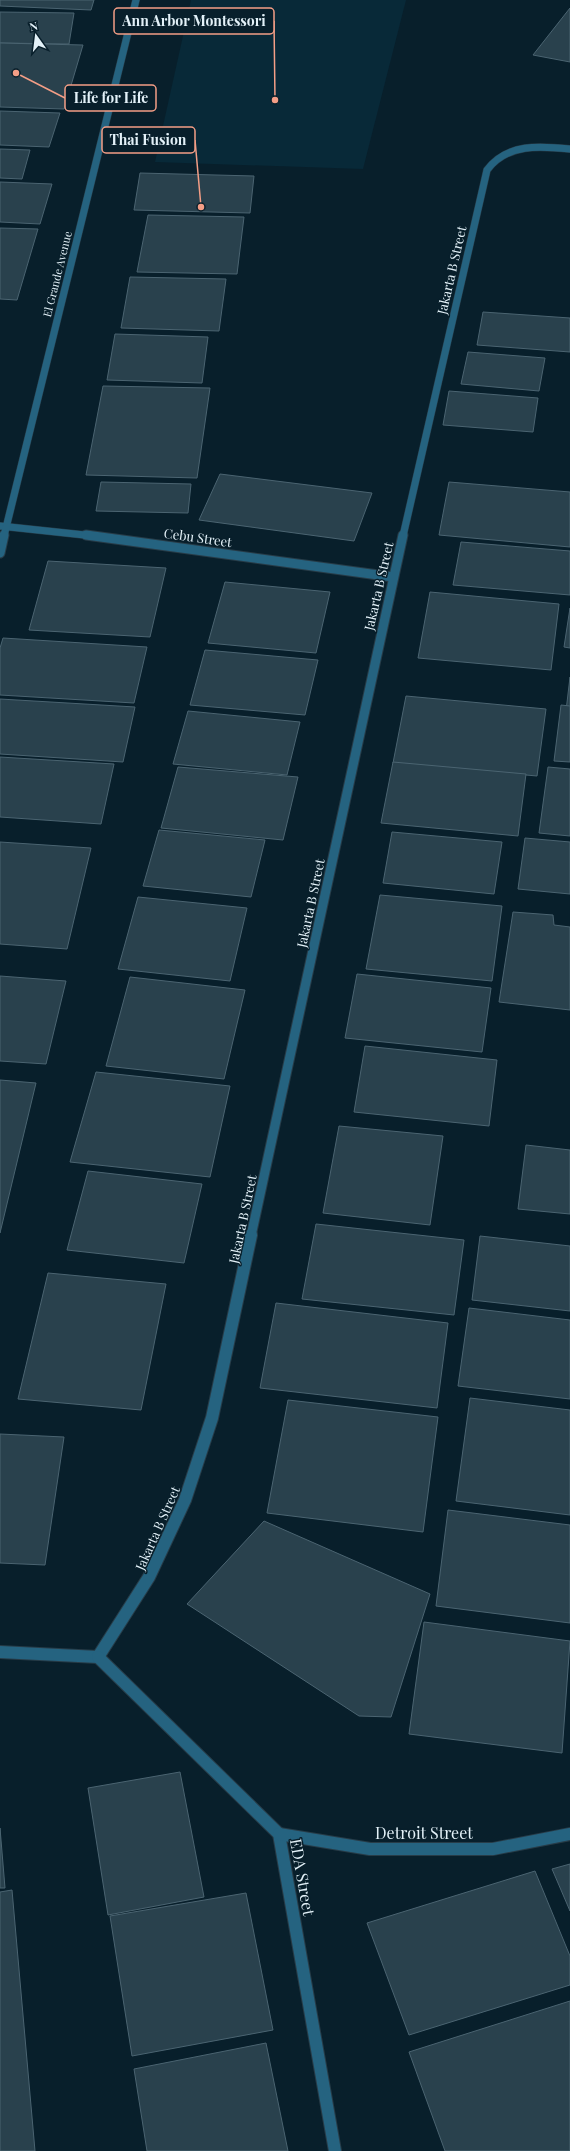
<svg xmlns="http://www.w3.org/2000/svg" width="570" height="2151" viewBox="0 0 570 2151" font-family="'Playfair Display',serif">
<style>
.built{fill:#082938}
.building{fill:#29414d;stroke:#4b6471}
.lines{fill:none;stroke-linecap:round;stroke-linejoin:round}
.minor-far2-casing{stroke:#273c48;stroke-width:8}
.minor-far1-casing{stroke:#273c48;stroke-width:11}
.minor-casing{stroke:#273c48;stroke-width:14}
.tertiary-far1-casing{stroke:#273c48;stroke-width:8}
.tertiary-casing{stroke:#273c48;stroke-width:11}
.minor-far2{stroke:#256380;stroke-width:7}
.minor-far1{stroke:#256380;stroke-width:9}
.minor{stroke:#256380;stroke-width:12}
.tertiary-far1{stroke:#256380;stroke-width:7}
.tertiary{stroke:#256380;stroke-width:9}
.labels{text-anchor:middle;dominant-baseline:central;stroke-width:3;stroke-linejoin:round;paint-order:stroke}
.far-street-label{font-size:11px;fill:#e3f1f8;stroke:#081f2b}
.street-label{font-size:13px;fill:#e3f1f8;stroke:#081f2b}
.near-street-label{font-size:16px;fill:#e3f1f8;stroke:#081f2b}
.leader{fill:none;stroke:#f49e86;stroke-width:1.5}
.callout-dot{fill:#f49e86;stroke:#081f2b;stroke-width:1.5}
.callout{fill:#081f2b;stroke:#f49e86;stroke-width:1.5}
.callout-label{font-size:14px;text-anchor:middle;font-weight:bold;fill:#e3f1f8}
</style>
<rect width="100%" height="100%" fill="#081f2b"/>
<polygon class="built" points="191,0 406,0 363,169 155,162"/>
<g class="building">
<polygon points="0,0 94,0 91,10 0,6"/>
<polygon points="570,8 570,62 533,55"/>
<polygon points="0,12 74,13 69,44 0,43"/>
<polygon points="0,43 83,45 64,109 0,107"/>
<polygon points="0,111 60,113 49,147 0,145"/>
<polygon points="0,149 30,150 22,179 0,178"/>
<polygon points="140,173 254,176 250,213 134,210"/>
<polygon points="0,182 52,184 40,224 0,222"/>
<polygon points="148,215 244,217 237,274 137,272"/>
<polygon points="0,228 38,229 17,300 0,299"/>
<polygon points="130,277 226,279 219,331 121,328"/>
<polygon points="483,312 570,318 570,352 477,345"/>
<polygon points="115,334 208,337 202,383 107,380"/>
<polygon points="468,352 545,358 539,391 461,384"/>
<polygon points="103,386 210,388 197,478 86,475"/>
<polygon points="449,391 538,398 533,432 443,425"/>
<polygon points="220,474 372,493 354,541 199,520"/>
<polygon points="101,482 191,484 188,513 96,511"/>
<polygon points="449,482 570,492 570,547 439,535"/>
<polygon points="461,542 570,551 570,595 453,585"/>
<polygon points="48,561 166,568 150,637 29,630"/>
<polygon points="225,582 330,592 316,653 208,643"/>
<polygon points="430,592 559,604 551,670 418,658"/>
<polygon points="570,608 570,648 564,647"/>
<polygon points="3,638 147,647 134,703 0,695 0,648"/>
<polygon points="205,650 318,660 305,715 190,705"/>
<polygon points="570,677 570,712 566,711"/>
<polygon points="406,696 546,709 537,776 393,763"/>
<polygon points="0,699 135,707 123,762 0,754"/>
<polygon points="561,705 570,706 570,762 554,761"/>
<polygon points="188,711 300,722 287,775 173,764"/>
<polygon points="0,757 114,764 101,824 0,817"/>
<polygon points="393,762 526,774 518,836 381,823"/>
<polygon points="178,767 298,777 283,840 161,828"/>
<polygon points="548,767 570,769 570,836 539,833"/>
<polygon points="159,830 265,840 251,897 143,886"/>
<polygon points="392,832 502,842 494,894 383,883"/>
<polygon points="525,838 570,842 570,894 518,889"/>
<polygon points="0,842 91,848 67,949 0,944"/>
<polygon points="380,895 502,906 492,981 366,969"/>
<polygon points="138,897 247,908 230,981 118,969"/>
<polygon points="513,912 553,915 554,925 570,927 570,1010 499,1002"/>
<polygon points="357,974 491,988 482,1052 345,1038"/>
<polygon points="0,976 66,981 46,1064 0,1061"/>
<polygon points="130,977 245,990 224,1079 106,1066"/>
<polygon points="365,1046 497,1060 489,1126 354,1112"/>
<polygon points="96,1072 230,1086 210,1177 70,1162"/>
<polygon points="0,1080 36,1083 0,1233"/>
<polygon points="339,1126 443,1136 430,1225 323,1213"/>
<polygon points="526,1145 570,1150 570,1214 518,1209"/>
<polygon points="88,1171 202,1184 184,1263 67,1250"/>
<polygon points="316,1224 464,1240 454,1315 302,1299"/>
<polygon points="480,1236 570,1246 570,1311 472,1300"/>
<polygon points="48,1273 166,1284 141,1410 18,1399"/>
<polygon points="276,1303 448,1323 437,1408 260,1388"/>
<polygon points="469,1308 570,1320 570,1399 458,1386"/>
<polygon points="470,1398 570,1410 570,1515 456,1501"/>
<polygon points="288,1400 438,1417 423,1532 267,1513"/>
<polygon points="0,1434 64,1437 45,1565 0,1563"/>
<polygon points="448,1510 570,1525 570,1623 436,1606"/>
<polygon points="264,1521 430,1594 391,1717 359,1716 187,1604"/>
<polygon points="424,1622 570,1641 562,1753 409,1734"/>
<polygon points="180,1772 204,1897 108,1915 88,1788"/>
<polygon points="0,1828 5,1888 0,1888"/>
<polygon points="570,1864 570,1911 552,1869"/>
<polygon points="535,1871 570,1956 570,1985 409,2035 367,1923"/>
<polygon points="12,1890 35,2151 0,2151 0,1892"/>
<polygon points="246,1893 273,2030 132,2056 110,1916"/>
<polygon points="570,2001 570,2151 445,2151 409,2052"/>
<polygon points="266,2043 288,2151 147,2151 134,2069"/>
</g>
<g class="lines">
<g class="minor-far2-casing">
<g id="minor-far2">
<polyline points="0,526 94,536"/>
<path d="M403,536L487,170C507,143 540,146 570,149"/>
</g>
</g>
<g class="minor-far1-casing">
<g id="minor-far1">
<polyline points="86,535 393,577"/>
<polyline points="251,1236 403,535"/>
</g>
</g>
<g class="minor-casing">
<g id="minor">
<polyline points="0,1652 98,1657"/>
<polyline points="98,1657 149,1577 185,1500 212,1418 251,1235"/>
<polyline points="98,1657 279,1834 335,2151"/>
<polyline points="279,1834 370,1849 493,1849 570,1834"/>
</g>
</g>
<g class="tertiary-far1-casing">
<polyline id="tertiary-far1" points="4,536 136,0"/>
</g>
<g class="tertiary-casing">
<polyline id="tertiary" points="0,553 4,535"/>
</g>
<use href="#minor-far2" class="minor-far2"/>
<use href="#minor-far1" class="minor-far1"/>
<use href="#minor" class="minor"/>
<use href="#tertiary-far1" class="tertiary-far1"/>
<use href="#tertiary" class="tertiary"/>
</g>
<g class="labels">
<g class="far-street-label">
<text transform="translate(57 274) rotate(-76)">El Grande Avenue</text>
</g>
<g class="street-label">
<text transform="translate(451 270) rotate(-77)">Jakarta B Street</text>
<text transform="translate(198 537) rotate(8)">Cebu Street</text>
<text transform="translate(378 586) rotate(-77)">Jakarta B Street</text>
<text transform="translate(310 903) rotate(-78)">Jakarta B Street</text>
<text transform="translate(242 1219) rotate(-78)">Jakarta B Street</text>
<text transform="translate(157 1528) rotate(-66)">Jakarta B Street</text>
</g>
<g class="near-street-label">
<text x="424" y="1832">Detroit Street</text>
<text transform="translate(303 1877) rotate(80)">EDA Street</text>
</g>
</g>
<path class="leader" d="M275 100L274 21M16 73L65 98M201 207L195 140"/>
<g class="callout-dot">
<circle cx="275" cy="100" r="4"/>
<circle cx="16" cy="73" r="4"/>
<circle cx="201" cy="207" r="4"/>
</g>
<g class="callout">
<rect x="114" y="8" width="160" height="26" rx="4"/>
<rect x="65" y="85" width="91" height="26" rx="4"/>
<rect x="102" y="127" width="93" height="26" rx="4"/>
</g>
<g class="callout-label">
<text x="194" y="26">Ann Arbor Montessori</text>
<text x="111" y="103">Life for Life</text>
<text x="148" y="145">Thai Fusion</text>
</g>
<g transform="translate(36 36) rotate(346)" stroke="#081f2b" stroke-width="3" paint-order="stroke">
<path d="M0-3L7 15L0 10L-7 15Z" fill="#e3f1f8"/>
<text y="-6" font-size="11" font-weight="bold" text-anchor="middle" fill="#e3f1f8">N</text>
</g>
</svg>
